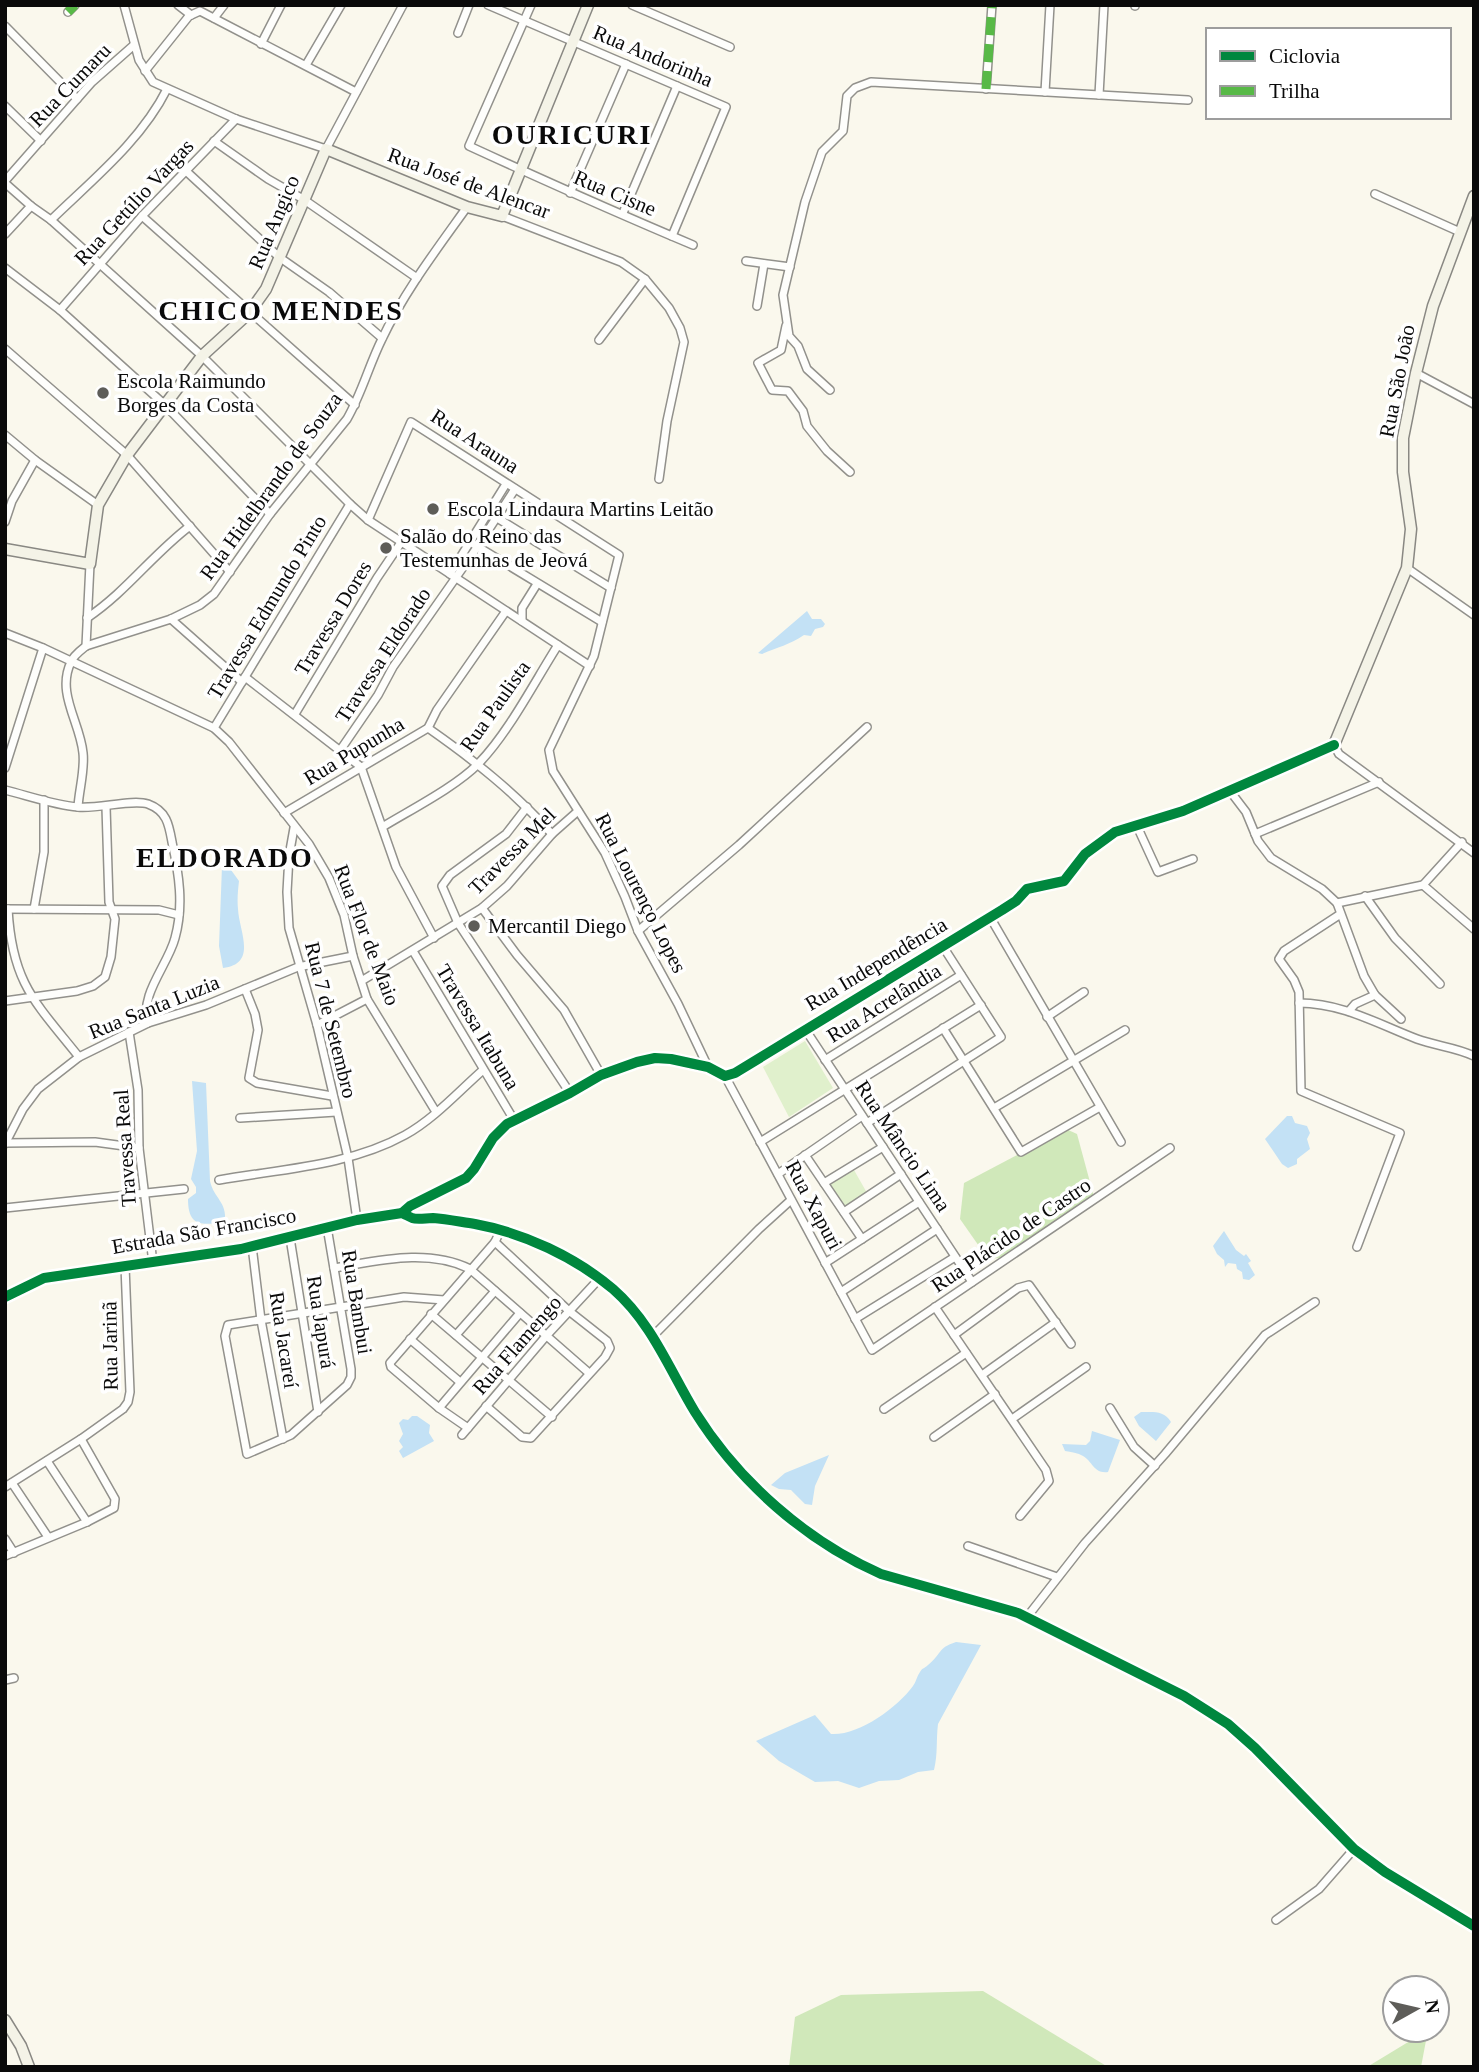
<svg xmlns="http://www.w3.org/2000/svg" width="1479" height="2072" viewBox="0 0 1479 2072" font-family="Georgia,serif">
<style>
.green{fill:#e0f0cc}
.forest{fill:#d0e8ba}
.water{fill:#c3e1f5}
.lines{fill:none;stroke-linecap:round;stroke-linejoin:round}
.street-casing{stroke:#92918c;stroke-width:10}
.secondary-casing{stroke:#898883;stroke-width:13}
.street{stroke:#fefefc;stroke-width:7}
.secondary{stroke:#f4f3e7;stroke-width:10}
.quiet{stroke:#58b947;stroke-width:9;stroke-dasharray:18 9;stroke-linecap:butt}
.cycleway-casing{stroke:#fff;stroke-width:15}
.cycleway{stroke:#00873e;stroke-width:10}
.poi-dot{fill:#5e5d59;stroke:#fff;stroke-width:2.5}
.labels{text-anchor:middle;dominant-baseline:central;stroke-width:7;stroke-linejoin:round;paint-order:stroke}
.street-label{font-size:21px;fill:#0a0a0a;stroke:#fff}
.poi-label{font-size:21px;fill:#0a0a0a;stroke:#fff;text-anchor:start}
.district-label{font-size:28px;font-weight:bold;letter-spacing:2px;fill:#0a0a0a;stroke:#fff}
</style>
<rect width="100%" height="100%" fill="#faf8ed"/>
<g class="green">
<polygon points="805,1041 833,1088 789,1117 763,1067"/>
<polygon points="854,1170 867,1193 844,1209 829,1185"/>
</g>
<g class="forest">
<polygon points="1066,1129 1077,1134 1094,1197 1009,1257 988,1259 960,1219 964,1183"/>
<polygon points="983,1991 1108,2067 789,2067 795,2017 841,1995"/>
<polygon points="1428,2030 1421,2067 1367,2067 1372,2064"/>
</g>
<g class="water">
<path d="M807,611L812,619H821L825,624L823,627L815,629L811,636L804,635C789,645 778,647 762,654L758,653Z"/>
<path d="M226,863L239,881C238,890 237,900 238,909C239,931 258,964 223,968L219,946L222,866Z"/>
<path d="M192,1081L206,1083L210,1181C214,1199 227,1201 225,1222C203,1225 188,1228 188,1199L196,1193V1187L191,1179L197,1151Z"/>
<polygon points="1287,1116 1292,1116 1295,1123 1307,1126 1310,1133 1307,1139 1310,1149 1297,1159 1297,1164 1288,1168 1282,1164 1265,1139"/>
<polygon points="1224,1231 1236,1250 1244,1256 1246,1254 1251,1261 1248,1263 1255,1275 1249,1280 1243,1279 1242,1272 1237,1269 1236,1264 1228,1263 1225,1267 1224,1260 1217,1254 1213,1246"/>
<path d="M1141,1412C1153,1412 1164,1410 1171,1422L1156,1441L1139,1426L1134,1417Z"/>
<polygon points="412,1416 417,1416 430,1425 429,1433 434,1441 403,1458 399,1451 403,1447 399,1441 403,1434 399,1423 403,1419 408,1420"/>
<path d="M1092,1431L1120,1440L1108,1472C1094,1474 1093,1462 1083,1456C1078,1453 1071,1452 1065,1451L1062,1444L1086,1445L1090,1441Z"/>
<polygon points="829,1455 815,1486 812,1505 805,1504 791,1490 779,1489 771,1485 785,1473"/>
<path d="M956,1642L981,1645L938,1724C936,1740 938,1754 934,1770L918,1772L899,1780L879,1781L859,1788L838,1781L815,1782L779,1761L756,1741L815,1715L831,1734C858,1736 897,1708 913,1686C916,1682 917,1676 920,1672C923,1667 924,1669 928,1665C942,1654 937,1648 956,1642Z"/>
</g>
<g class="lines">
<g class="street-casing">
<g id="street">
<polyline points="124,5 139,60 153,82 236,119 326,149 403,5"/>
<polyline points="178,5 191,15"/>
<polyline points="488,5 726,107 672,236"/>
<path d="M531,5L469,146C543,180 617,213 693,245"/>
<polyline points="632,5 730,47"/>
<polyline points="1135,6 1135,5"/>
<polyline points="68,12 75,5"/>
<polyline points="214,18 224,5"/>
<polyline points="5,26 77,99"/>
<polyline points="458,33 469,5"/>
<polyline points="261,44 281,5"/>
<polyline points="306,65 341,5"/>
<polyline points="145,71 189,16 200,11 356,92"/>
<polyline points="986,89 992,5"/>
<polyline points="1045,92 1050,5"/>
<polyline points="1099,95 1104,5"/>
<polyline points="5,106 41,141"/>
<polyline points="214,141 268,179 303,199 417,278"/>
<polyline points="186,171 279,257 329,292 382,338"/>
<polyline points="5,181 92,82 134,45"/>
<polyline points="5,183 31,206 51,220 202,356 350,504 368,520 590,666"/>
<polyline points="570,193 626,64"/>
<polyline points="1375,194 1460,232"/>
<polyline points="623,213 677,86"/>
<polyline points="142,216 355,405"/>
<polyline points="502,216 621,262 645,279 669,308 680,328 684,342 667,421 659,479"/>
<path d="M51,220C92,180 141,141 167,89"/>
<polyline points="5,234 31,206"/>
<polyline points="746,261 790,267"/>
<polyline points="5,268 60,310 165,405 270,514"/>
<polyline points="757,306 764,264"/>
<polyline points="60,310 142,216 236,119"/>
<polyline points="786,326 781,350 758,363 772,390 788,391 803,411 807,426 827,451 850,472"/>
<polyline points="599,340 645,279"/>
<polyline points="5,349 127,455 230,572"/>
<polyline points="1416,373 1474,404"/>
<polyline points="830,390 807,369 798,346 789,336 783,295 805,202 822,152 843,131 847,96 855,88 871,82 1188,100"/>
<polyline points="5,435 35,460 98,505"/>
<polyline points="489,513 611,588"/>
<polyline points="368,520 411,422 619,555 594,656 549,750 553,771 605,853 625,897 638,931 678,1004 708,1067"/>
<polyline points="5,522 12,501 35,460"/>
<polyline points="470,542 602,622"/>
<polyline points="1407,568 1474,615"/>
<polyline points="450,574 506,484"/>
<path d="M87,618C126,592 153,554 190,526"/>
<polyline points="171,619 242,682"/>
<polyline points="522,621 522,608 537,584"/>
<polyline points="5,633 43,648 214,728 229,742 309,844 329,878 344,915 353,956 367,999 436,1112"/>
<path d="M86,646L171,619L200,605L214,594L270,514L347,419C362,393 369,365 382,339C404,292 437,249 467,207"/>
<polyline points="245,677 361,767 396,867 434,938"/>
<polyline points="295,714 377,578 402,541"/>
<polyline points="214,728 350,504"/>
<path d="M428,728C475,761 513,791 552,834"/>
<polyline points="1334,745 1339,754 1474,853"/>
<polyline points="339,752 378,695 393,667 478,546 515,489"/>
<polyline points="5,768 43,648"/>
<path d="M5,790C29,796 54,805 78,807C98,809 132,799 148,804C167,811 169,825 172,842C179,874 184,906 175,938C168,965 139,995 148,1023"/>
<polyline points="1230,791 1246,812 1258,841 1271,858 1322,889 1337,903 1364,976 1375,995 1401,1019"/>
<path d="M78,807C79,790 85,770 83,753C80,722 56,693 71,662C73,656 81,650 86,646L90,564"/>
<polyline points="527,807 506,834 450,875 442,886 458,923 570,1093"/>
<polyline points="284,813 428,728 437,710 506,611"/>
<polyline points="1136,824 1158,872 1193,859"/>
<path d="M384,826C412,809 457,786 479,763C509,732 535,681 558,645"/>
<polyline points="294,828 289,856 287,892 289,928 317,1025 348,1158 357,1220"/>
<polyline points="1255,834 1379,782"/>
<polyline points="1423,885 1474,929"/>
<polyline points="1365,896 1395,938 1440,984"/>
<polyline points="1337,903 1423,885 1462,842"/>
<polyline points="482,908 517,955 564,1010 601,1075"/>
<polyline points="5,909 159,910 179,915"/>
<path d="M8,909C12,983 35,1002 79,1057"/>
<polyline points="34,909 44,852 44,800"/>
<polyline points="1339,915 1284,951 1279,959 1294,980 1299,992 1301,1091 1400,1133 1357,1247"/>
<polyline points="990,917 1121,1142"/>
<polyline points="638,931 739,845 867,727"/>
<polyline points="413,951 514,1120"/>
<polyline points="363,980 482,908 507,886 552,834 578,811"/>
<polyline points="245,989 255,1014 258,1030 249,1078 257,1083 332,1096"/>
<polyline points="5,1001 77,991 93,986 105,977 111,957 115,919 109,902 106,807"/>
<path d="M1299,1003C1342,1003 1378,1024 1417,1039C1436,1046 1455,1047 1474,1056"/>
<polyline points="1349,1011 1355,1004 1375,995"/>
<polyline points="1047,1017 1084,992"/>
<polyline points="317,1025 367,999"/>
<polyline points="943,1028 1021,1152 1100,1107"/>
<polyline points="805,1029 972,1282"/>
<polyline points="129,1032 138,1090 139,1148 153,1263"/>
<polyline points="825,1060 961,975"/>
<polyline points="725,1076 872,1350 1170,1148"/>
<polyline points="994,1108 1125,1030"/>
<polyline points="240,1118 336,1112"/>
<polyline points="867,1123 1001,1037 942,945"/>
<polyline points="760,1142 981,1005"/>
<polyline points="5,1143 95,1142 139,1148"/>
<polyline points="5,1144 23,1109 38,1089 79,1057 148,1023 206,1005 298,967 353,956"/>
<polyline points="805,1155 862,1239"/>
<polyline points="778,1174 862,1116"/>
<path d="M219,1180C280,1169 349,1166 405,1135C434,1119 458,1092 483,1070"/>
<polyline points="824,1183 883,1147"/>
<polyline points="5,1208 184,1189"/>
<polyline points="844,1212 901,1174"/>
<polyline points="327,1227 351,1369 351,1377 347,1385 291,1435 247,1454 225,1336 228,1325 404,1297 444,1300"/>
<polyline points="290,1238 318,1412"/>
<polyline points="252,1246 261,1320 283,1439"/>
<polyline points="825,1263 919,1202"/>
<path d="M334,1268C378,1261 427,1248 470,1269L589,1373"/>
<polyline points="841,1292 937,1229"/>
<polyline points="935,1307 1046,1470 1049,1481 1020,1516"/>
<polyline points="431,1314 552,1417"/>
<polyline points="855,1319 955,1257"/>
<polyline points="456,1335 495,1291"/>
<polyline points="654,1335 759,1229 791,1200"/>
<polyline points="954,1335 1018,1288 1029,1285 1071,1344"/>
<polyline points="410,1339 460,1382"/>
<polyline points="982,1375 1056,1322"/>
<polyline points="486,1406 522,1437 531,1438 605,1357 610,1348 607,1341 569,1311 495,1242"/>
<polyline points="439,1408 520,1313"/>
<polyline points="1110,1408 1134,1447 1155,1466"/>
<polyline points="884,1409 966,1353"/>
<polyline points="1012,1419 1086,1367"/>
<polyline points="468,1428 439,1408 391,1367 390,1363 495,1242 501,1229"/>
<polyline points="462,1435 547,1335 599,1279"/>
<polyline points="934,1437 995,1394"/>
<polyline points="47,1461 87,1522"/>
<polyline points="12,1483 48,1537"/>
<polyline points="5,1487 81,1439 123,1409 128,1402 130,1392 125,1266"/>
<polyline points="5,1539 14,1553"/>
<polyline points="968,1546 1057,1577"/>
<polyline points="5,1556 87,1522 114,1508 115,1499 81,1439"/>
<polyline points="1027,1617 1085,1543 1165,1454 1265,1335 1315,1302"/>
<polyline points="5,1680 14,1678"/>
<polyline points="1276,1920 1319,1889 1354,1849"/>
</g>
</g>
<g class="secondary-casing">
<g id="secondary">
<polyline points="5,549 90,564 98,505 127,455 202,356 249,313 266,289 326,149 467,207 502,216 588,5"/>
<path d="M402,1213C403,1213 411,1218 412,1218C418,1220 426,1218 433,1218C447,1219 461,1222 475,1224C524,1233 575,1257 613,1289C652,1323 669,1369 695,1412C739,1482 806,1541 881,1574L1018,1613L1184,1696L1228,1724L1255,1748L1354,1849L1385,1872L1474,1926"/>
<polyline points="5,1297 44,1278 241,1249 357,1220 402,1213 410,1206 466,1178 474,1169 493,1138 507,1124 570,1093 601,1075 637,1062 655,1058 671,1059 708,1067 725,1076 735,1073 1002,910 1016,901 1027,889 1064,881 1085,854 1115,832 1183,811 1334,745 1407,568 1411,529 1403,472 1403,438 1416,373 1433,306 1474,196"/>
<polyline points="5,2020 21,2046 29,2067"/>
</g>
</g>
<use href="#street" class="street"/>
<use href="#secondary" class="secondary"/>
<g class="quiet">
<polyline points="68,12 75,5"/>
<polyline points="986,89 992,5"/>
</g>
<g class="cycleway-casing">
<g id="cycleway">
<path d="M402,1213C403,1213 411,1218 412,1218C418,1220 426,1218 433,1218C447,1219 461,1222 475,1224C524,1233 575,1257 613,1289C652,1323 669,1369 695,1412C739,1482 806,1541 881,1574L1018,1613L1184,1696L1228,1724L1255,1748L1354,1849L1385,1872L1474,1926"/>
<polyline points="5,1297 44,1278 241,1249 357,1220 402,1213 410,1206 466,1178 474,1169 493,1138 507,1124 570,1093 601,1075 637,1062 655,1058 671,1059 708,1067 725,1076 735,1073 1002,910 1016,901 1027,889 1064,881 1085,854 1115,832 1183,811 1334,745"/>
</g>
</g>
<use href="#cycleway" class="cycleway"/>
</g>
<g class="poi-dot">
<circle cx="103" cy="393" r="7"/>
<circle cx="433" cy="509" r="7"/>
<circle cx="386" cy="548" r="7"/>
<circle cx="474" cy="926" r="7"/>
</g>
<g class="labels">
<g class="street-label">
<text transform="translate(653 56) rotate(23)">Rua Andorinha</text>
<text transform="translate(70 85) rotate(-46)">Rua Cumaru</text>
<text transform="translate(469 183) rotate(20)">Rua José de Alencar</text>
<text transform="translate(615 193) rotate(23)">Rua Cisne</text>
<text transform="translate(134 202) rotate(-47)">Rua Getúlio Vargas</text>
<text transform="translate(274 222) rotate(-67)">Rua Angico</text>
<text transform="translate(1397 381) rotate(-79)">Rua São João</text>
<text transform="translate(475 441) rotate(33)">Rua Arauna</text>
<text transform="translate(271 486) rotate(-54)">Rua Hidelbrando de Souza</text>
<text transform="translate(267 607) rotate(-59)">Travessa Edmundo Pinto</text>
<text transform="translate(333 618) rotate(-59)">Travessa Dores</text>
<text transform="translate(383 655) rotate(-57)">Travessa Eldorado</text>
<text transform="translate(495 706) rotate(-55)">Rua Paulista</text>
<text transform="translate(354 751) rotate(-31)">Rua Pupunha</text>
<text transform="translate(512 851) rotate(-45)">Travessa Mel</text>
<text transform="translate(641 893) rotate(63)">Rua Lourenço Lopes</text>
<text transform="translate(367 935) rotate(69)">Rua Flor de Maio</text>
<text transform="translate(876 964) rotate(-31)">Rua Independência</text>
<text transform="translate(884 1003) rotate(-32)">Rua Acrelândia</text>
<text transform="translate(154 1007) rotate(-22)">Rua Santa Luzia</text>
<text transform="translate(331 1020) rotate(76)">Rua 7 de Setembro</text>
<text transform="translate(478 1027) rotate(59)">Travessa Itabuna</text>
<text transform="translate(903 1146) rotate(56)">Rua Mâncio Lima</text>
<text transform="translate(125 1148) rotate(-94)">Travessa Real</text>
<text transform="translate(814 1205) rotate(62)">Rua Xapuri</text>
<text transform="translate(204 1231) rotate(-10)">Estrada São Francisco</text>
<text transform="translate(1011 1235) rotate(-34)">Rua Plácido de Castro</text>
<text transform="translate(357 1302) rotate(81)">Rua Bambui</text>
<text transform="translate(321 1322) rotate(81)">Rua Japurá</text>
<text transform="translate(284 1340) rotate(81)">Rua Jacareí</text>
<text transform="translate(517 1345) rotate(-49)">Rua Flamengo</text>
<text transform="translate(110 1346) rotate(-91)">Rua Jarinã</text>
</g>
<g class="poi-label">
<text x="117" y="381">Escola Raimundo<tspan x="117" dy="24">Borges da Costa</tspan></text>
<text x="447" y="509">Escola Lindaura Martins Leitão</text>
<text x="400" y="536">Salão do Reino das<tspan x="400" dy="24">Testemunhas de Jeová</tspan></text>
<text x="488" y="926">Mercantil Diego</text>
</g>
<g class="district-label">
<text x="572" y="134">OURICURI</text>
<text x="281" y="310">CHICO MENDES</text>
<text x="225" y="857">ELDORADO</text>
</g>
</g>
<rect width="1479" height="2072" fill="none" stroke="#0a0a0a" stroke-width="14"/>
<rect x="1206" y="28" width="245" height="91" fill="#ffffff" stroke="#9d9d9d" stroke-width="2"/>
<rect x="1220" y="51" width="35" height="10" fill="#00873e" stroke="#9d9d9d" stroke-width="2"/>
<text x="1269" y="63" font-size="21" fill="#0a0a0a">Ciclovia</text>
<rect x="1220" y="86" width="35" height="10" fill="#58b947" stroke="#9d9d9d" stroke-width="2"/>
<text x="1269" y="98" font-size="21" fill="#0a0a0a">Trilha</text>
<g transform="translate(1416 2009) rotate(82)"><circle r="33" fill="#ffffff" stroke="#9d9d9d" stroke-width="2"/>
<path d="M0-5L12 26L0 18L-12 26Z" fill="#5e5d59"/>
<text y="-10" font-size="19" font-weight="bold" text-anchor="middle" fill="#0a0a0a">N</text>
</g>
</svg>
